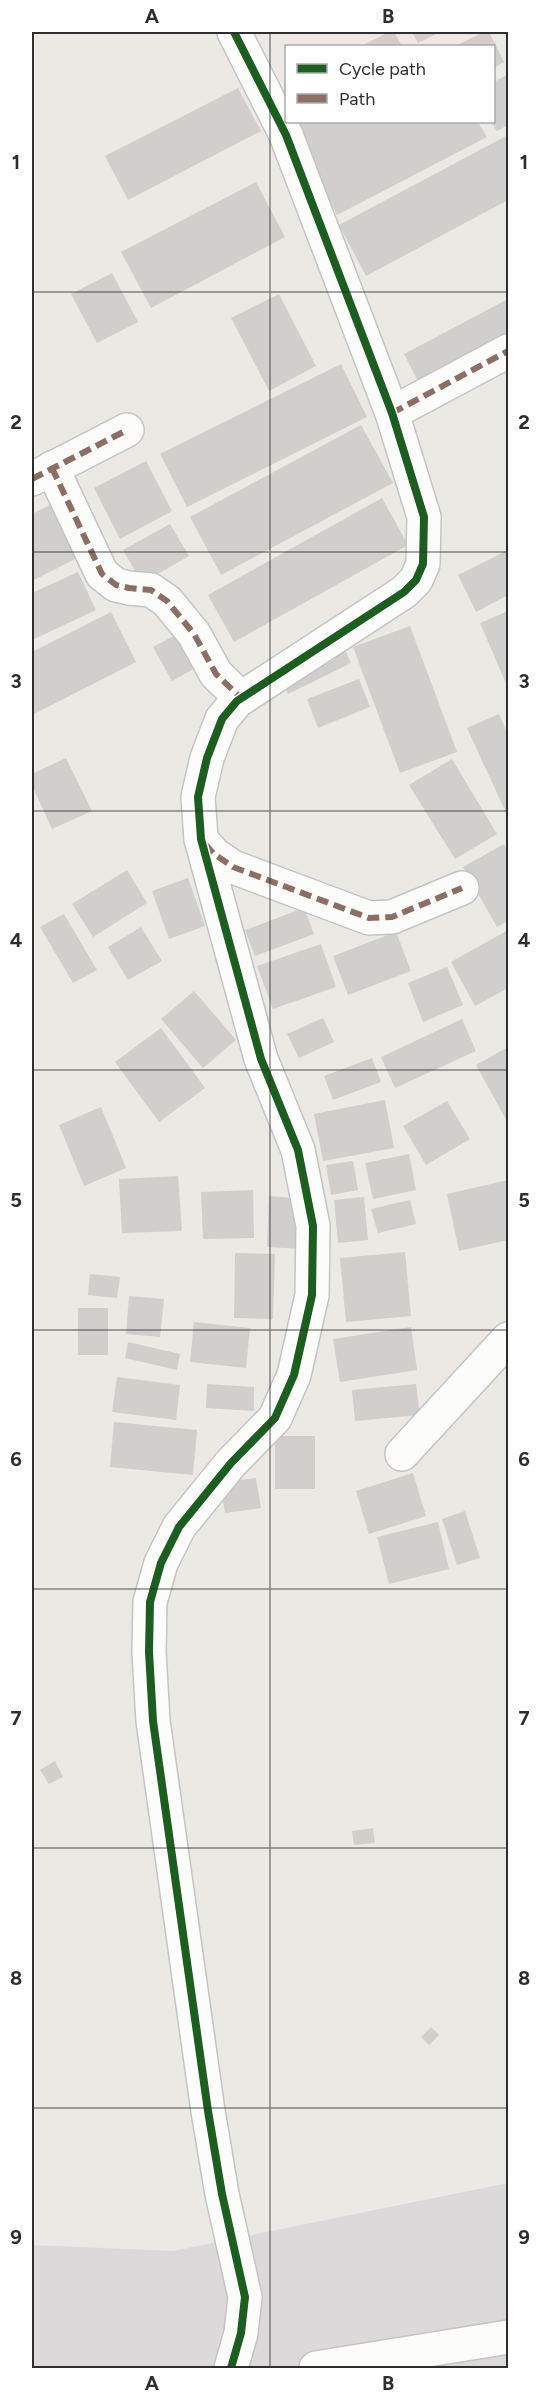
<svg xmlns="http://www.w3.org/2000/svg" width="540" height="2400" viewBox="0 0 540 2400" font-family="Figtree,sans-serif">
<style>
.industrial{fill:#dcd9db}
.building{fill:#d1cecb}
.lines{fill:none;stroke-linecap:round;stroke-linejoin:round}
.minor-casing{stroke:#c5c4c5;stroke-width:36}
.minor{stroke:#fcfcfb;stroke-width:33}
.quiet{stroke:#8d6e63;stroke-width:6;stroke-dasharray:12 6;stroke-linecap:butt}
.cycleway-casing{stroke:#fff;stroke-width:11}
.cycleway{stroke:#1b5e20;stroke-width:8}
.grid{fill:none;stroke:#2e2e2e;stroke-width:1.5;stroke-opacity:0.55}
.neatline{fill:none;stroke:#2e2e2e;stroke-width:2}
.grid-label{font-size:20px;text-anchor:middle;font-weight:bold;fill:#2e2e2e}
</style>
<rect width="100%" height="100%" fill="#ece8e4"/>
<polygon class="industrial" points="508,2183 508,2368 32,2368 32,2245 173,2251"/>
<g class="building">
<polygon points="389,32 394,32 402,46 363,46 363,45"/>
<polygon points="412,32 440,32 418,43"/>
<polygon points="484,32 489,32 504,62 494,68 494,46 455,46"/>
<polygon points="507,75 508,125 497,131 491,122 494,122 494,82"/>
<polygon points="238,88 261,131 128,200 105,156"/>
<polygon points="290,122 400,122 401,124 404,122 478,122 487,137 337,215"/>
<polygon points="508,135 508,200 366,276 339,225"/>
<polygon points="256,182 285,237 151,308 121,252"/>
<polygon points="112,273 138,322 97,343 71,294"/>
<polygon points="279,294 316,366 269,391 231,318"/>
<polygon points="508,299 508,339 420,385 404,354"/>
<polygon points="341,364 367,417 187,507 160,454"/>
<polygon points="361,425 393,483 221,575 190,517"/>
<polygon points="146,461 172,511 120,539 94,488"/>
<polygon points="382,498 408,545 234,642 208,595"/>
<polygon points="50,505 77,558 32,581 32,514"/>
<polygon points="170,524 189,556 142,583 123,550"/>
<polygon points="508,550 508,595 476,612 458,575"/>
<polygon points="78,572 96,610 32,640 32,593"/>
<polygon points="508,611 508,688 480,623"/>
<polygon points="111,612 136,662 32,715 32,652"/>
<polygon points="410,626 457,752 400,773 353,647"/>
<polygon points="181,632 200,665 172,681 153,647"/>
<polygon points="344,648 351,663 288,694 281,679"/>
<polygon points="359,679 370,707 318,728 307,699"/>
<polygon points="499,714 508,735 508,817 467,728"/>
<polygon points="66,758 92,811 52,829 32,785 32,774"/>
<polygon points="452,759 497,834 455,859 409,785"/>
<polygon points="504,844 508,852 508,921 497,927 463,867"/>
<polygon points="127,870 147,903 93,937 72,904"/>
<polygon points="188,878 205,926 169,939 152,891"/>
<polygon points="304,908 314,934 255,956 245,930"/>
<polygon points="64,914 97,970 73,983 40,927"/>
<polygon points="141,927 162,961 128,980 108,947"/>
<polygon points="508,930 508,988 475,1006 451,962"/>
<polygon points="396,932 411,971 348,995 333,956"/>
<polygon points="321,944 336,987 273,1009 257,966"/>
<polygon points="447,967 463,1005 423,1022 408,983"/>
<polygon points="194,991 236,1040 203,1068 161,1019"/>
<polygon points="323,1018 334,1042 299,1058 287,1034"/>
<polygon points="462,1019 476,1051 395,1088 381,1057"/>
<polygon points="161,1028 205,1088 159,1122 115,1062"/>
<polygon points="508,1047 508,1123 476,1065"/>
<polygon points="372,1058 381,1082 333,1100 324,1076"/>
<polygon points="385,1100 394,1148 323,1161 314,1114"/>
<polygon points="447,1101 470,1139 426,1165 403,1126"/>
<polygon points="101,1107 126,1168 84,1186 59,1125"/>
<polygon points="409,1154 416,1190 373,1199 365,1163"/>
<polygon points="353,1161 358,1190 331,1195 326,1165"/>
<polygon points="178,1176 182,1231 122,1233 119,1179"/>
<polygon points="508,1180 508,1240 459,1251 447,1194"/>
<polygon points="253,1190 254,1238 203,1239 201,1192"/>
<polygon points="269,1196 306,1199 303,1249 267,1247"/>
<polygon points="364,1197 368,1240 338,1243 334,1200"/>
<polygon points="410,1200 416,1224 378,1233 371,1209"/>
<polygon points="405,1252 411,1316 346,1322 340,1258"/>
<polygon points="235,1253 275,1254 273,1319 234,1318"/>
<polygon points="90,1274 120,1277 117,1298 88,1295"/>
<polygon points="129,1296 164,1299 160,1337 126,1334"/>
<rect x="78" y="1308" width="30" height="47"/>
<polygon points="194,1322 250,1328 246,1368 190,1362"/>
<polygon points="411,1327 417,1370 340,1382 333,1339"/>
<polygon points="128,1342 180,1354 177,1370 125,1358"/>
<polygon points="117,1377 180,1385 176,1420 112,1412"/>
<polygon points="207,1384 254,1387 254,1411 206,1408"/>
<polygon points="416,1384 420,1415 355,1421 352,1390"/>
<polygon points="114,1422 197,1430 193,1475 110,1467"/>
<rect x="275" y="1436" width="40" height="53"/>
<polygon points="413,1473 426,1516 369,1534 356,1491"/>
<polygon points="256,1478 261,1508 225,1513 220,1483"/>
<polygon points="465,1511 480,1558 457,1565 442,1519"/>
<polygon points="438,1522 449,1569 389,1584 377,1537"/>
<polygon points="55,1761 63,1777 49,1784 40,1770"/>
<polygon points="373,1828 375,1843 354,1845 352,1831"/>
<polygon points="431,2027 439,2035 429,2045 421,2037"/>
</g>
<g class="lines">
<g class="minor-casing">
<g id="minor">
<polyline points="392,413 508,351"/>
<polyline points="52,468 102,574 116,585 129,588 151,590 167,601 194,634 216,674 241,698"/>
<polyline points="32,479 127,430"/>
<polyline points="201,839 214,854 233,867 369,918 392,917 462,888"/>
<polyline points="402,1454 508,1339"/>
<polyline points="231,2368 241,2333 245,2297 222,2194 208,2111 153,1721 149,1652 150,1602 161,1563 179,1527 231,1463 275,1418 294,1375 312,1295 313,1226 298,1150 261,1059 201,839 198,797 207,758 222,719 237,701 404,592 416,580 423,564 424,517 392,413 286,135 234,32"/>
<polyline points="316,2368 508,2337"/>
</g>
</g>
<use href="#minor" class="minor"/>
<g class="quiet">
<polyline points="392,413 508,351"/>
<polyline points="52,468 102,574 116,585 129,588 151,590 167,601 194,634 216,674 241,698"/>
<polyline points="32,479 127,430"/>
<polyline points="205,844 214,854 233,867 369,918 392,917 462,888"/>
</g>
<g class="cycleway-casing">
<polyline id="cycleway" points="231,2368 241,2333 245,2297 222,2194 208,2111 153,1721 149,1652 150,1602 161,1563 179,1527 231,1463 275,1418 294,1375 312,1295 313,1226 298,1150 261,1059 201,839 198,797 207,758 222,719 237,701 404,592 416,580 423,564 424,517 392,413 286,135 234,32"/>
</g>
<use href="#cycleway" class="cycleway"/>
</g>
<path class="grid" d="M270,32V2368M32,292H508M32,552H508M32,811H508M32,1070H508M32,1330H508M32,1589H508M32,1848H508M32,2108H508"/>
<rect width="540" height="2400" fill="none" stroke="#ffffff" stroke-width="66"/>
<rect x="285" y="45" width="210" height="78" fill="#ffffff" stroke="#ababab" stroke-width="1.5"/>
<rect x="297" y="64" width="30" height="9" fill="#1b5e20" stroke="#ababab" stroke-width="1.5"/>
<text x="339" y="75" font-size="18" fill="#2e2e2e">Cycle path</text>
<rect x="297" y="94" width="30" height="9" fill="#8d6e63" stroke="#ababab" stroke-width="1.5"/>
<text x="339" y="105" font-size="18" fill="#2e2e2e">Path</text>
<rect x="33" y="33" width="474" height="2334" class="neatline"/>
<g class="grid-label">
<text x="152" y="23">A</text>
<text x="388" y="23">B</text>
<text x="16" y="169">1</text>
<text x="524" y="169">1</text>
<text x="16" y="429">2</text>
<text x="524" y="429">2</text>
<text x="16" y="688">3</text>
<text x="524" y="688">3</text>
<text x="16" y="947">4</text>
<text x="524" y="947">4</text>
<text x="16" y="1207">5</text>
<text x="524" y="1207">5</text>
<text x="16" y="1466">6</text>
<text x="524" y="1466">6</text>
<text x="16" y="1725">7</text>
<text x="524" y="1725">7</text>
<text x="16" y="1985">8</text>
<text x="524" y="1985">8</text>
<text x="16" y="2244">9</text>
<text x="524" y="2244">9</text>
<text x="152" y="2390">A</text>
<text x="388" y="2390">B</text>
</g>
</svg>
